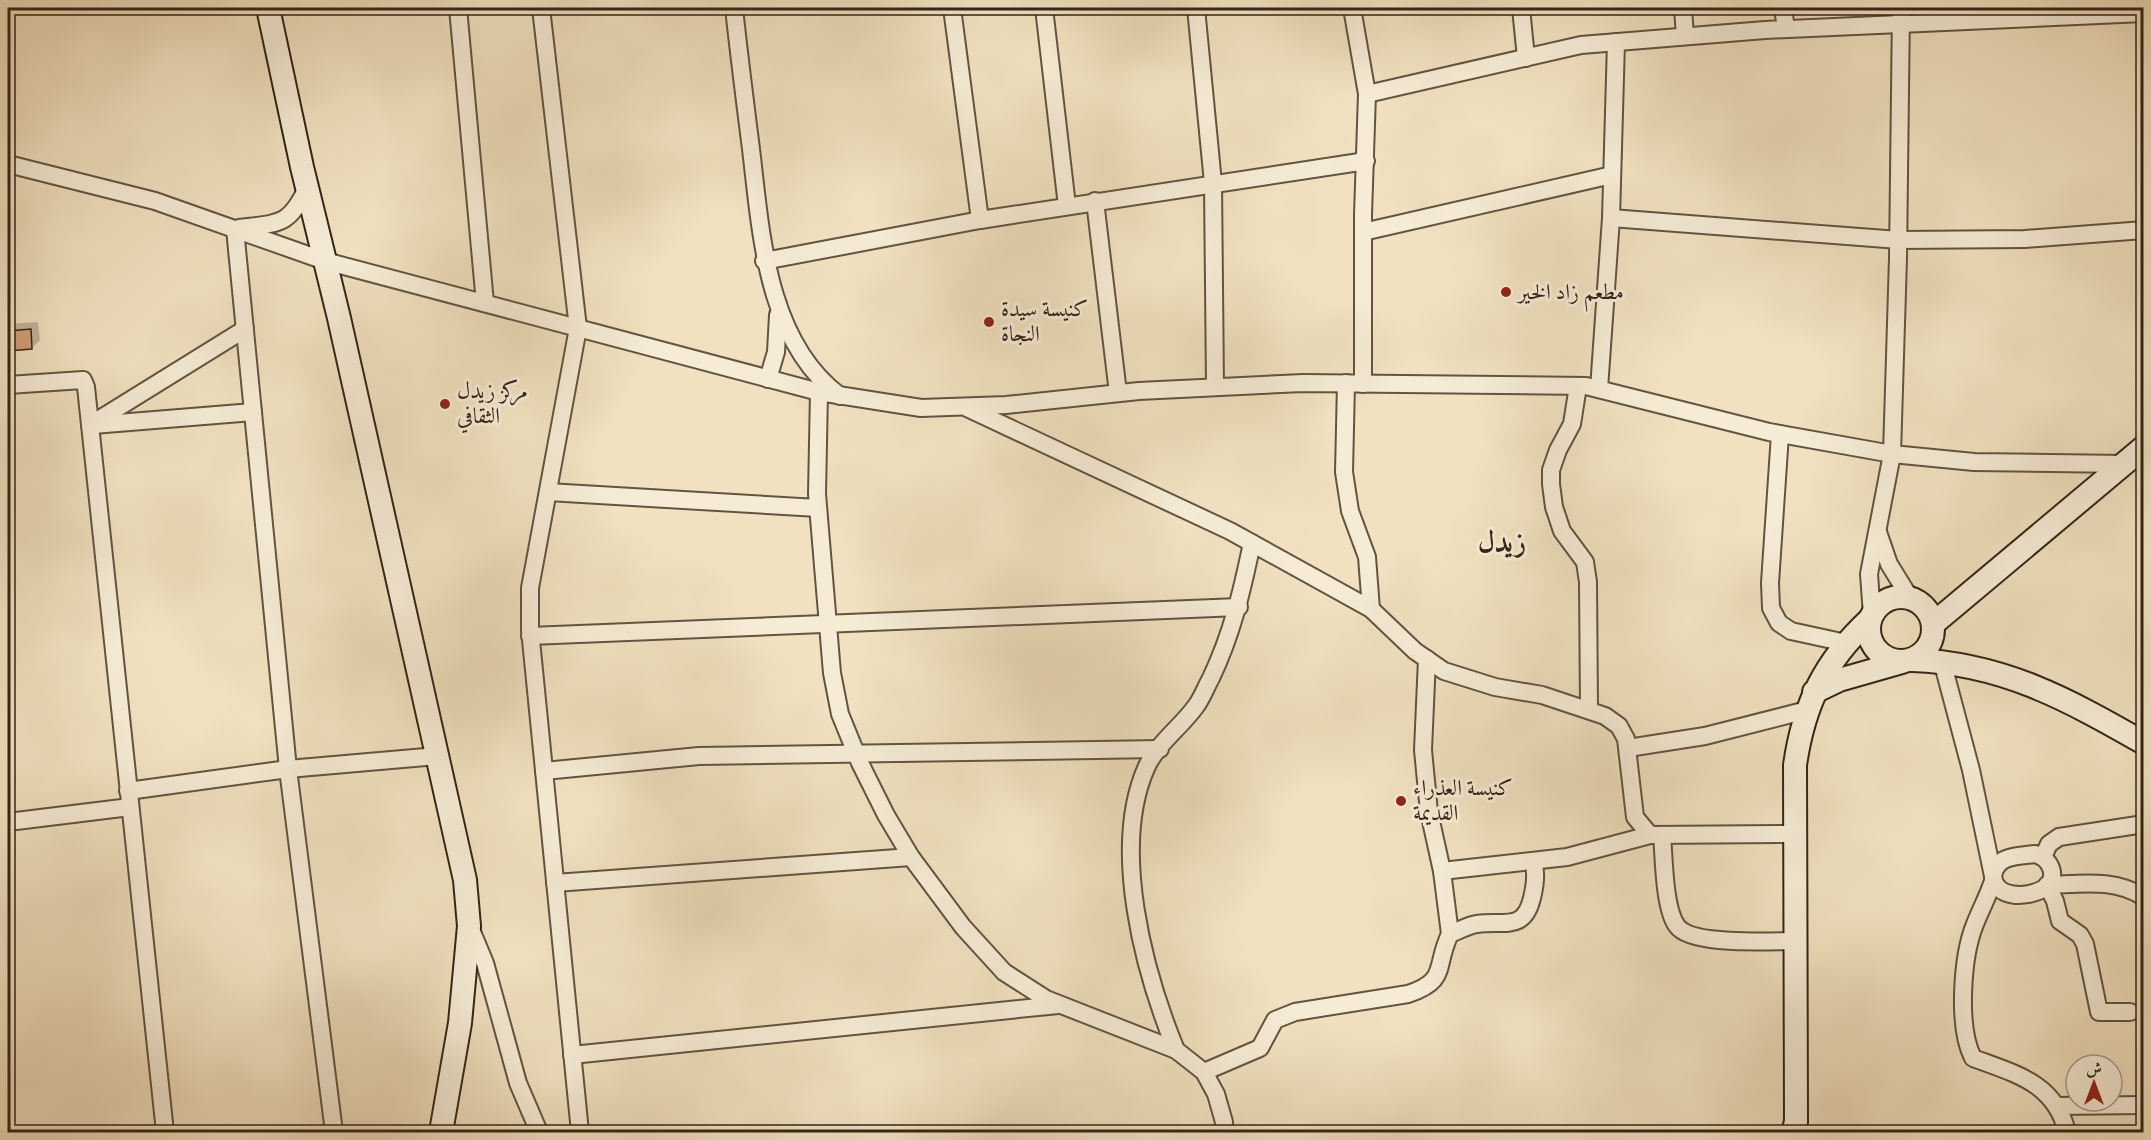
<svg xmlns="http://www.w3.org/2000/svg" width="2151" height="1140" viewBox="0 0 2151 1140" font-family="'IM FELL DW Pica',Amiri,serif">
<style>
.shadow{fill:#0003}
.building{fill:#d39e78;stroke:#332517;stroke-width:1.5}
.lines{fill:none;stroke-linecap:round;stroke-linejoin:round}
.street-casing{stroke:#625441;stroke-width:20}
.secondary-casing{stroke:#332517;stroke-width:26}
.street{stroke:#f6ecd6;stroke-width:16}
.secondary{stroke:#f6ecd6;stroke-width:22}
.poi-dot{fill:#8f2418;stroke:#f6ecd6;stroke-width:2}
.labels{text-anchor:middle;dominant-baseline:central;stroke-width:6;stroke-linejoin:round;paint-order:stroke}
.poi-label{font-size:22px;fill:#332517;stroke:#f6ecd6;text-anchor:start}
.district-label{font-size:28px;font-weight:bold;fill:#332517;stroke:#f6ecd6}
</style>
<rect width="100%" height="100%" fill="#f1e1c0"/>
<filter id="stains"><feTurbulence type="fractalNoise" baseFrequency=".00333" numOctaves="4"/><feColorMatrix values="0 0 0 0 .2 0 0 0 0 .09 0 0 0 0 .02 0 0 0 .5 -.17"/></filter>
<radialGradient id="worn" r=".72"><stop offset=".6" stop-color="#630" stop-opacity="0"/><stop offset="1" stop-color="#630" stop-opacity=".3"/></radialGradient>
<polygon class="shadow" points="38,322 40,340 32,348 8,350 8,324"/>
<polygon class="building" points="31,329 32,349 8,351 8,331"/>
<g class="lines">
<g class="street-casing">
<g id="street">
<polyline points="458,8 485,303"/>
<polyline points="541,8 578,328 530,588 530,630 580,1132"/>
<path d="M734,8C739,55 745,102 751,149C761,232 766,341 840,396"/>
<polyline points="952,8 980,220"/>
<polyline points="1044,8 1067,206"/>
<polyline points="1196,8 1213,183 1215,387"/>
<polyline points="1352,8 1367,94 1363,215 1363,384"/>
<polyline points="1521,8 1526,58"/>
<polyline points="1683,8 1685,36"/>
<polyline points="1783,8 1786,29"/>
<polyline points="1367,94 1581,45 1765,30 2144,13"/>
<polyline points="8,164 155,201 325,261 819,392 921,408 1006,405 1139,391 1303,383 1586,386 1769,432 1892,454 1974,462 2125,464"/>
<polyline points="1095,201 1118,393"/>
<polyline points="1611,218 1899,240 2025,239 2144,230"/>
<path d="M239,228C279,223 289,226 307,188"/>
<polyline points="235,229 288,769 334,1132"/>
<polyline points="1363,232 1612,175"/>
<polyline points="764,261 980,220 1366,161"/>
<polyline points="768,379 776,352 778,315"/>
<polyline points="1346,383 1344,472 1350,511 1367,557 1371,609"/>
<polyline points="8,385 83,380 86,387 165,1132"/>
<polyline points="1578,386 1572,424 1558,450 1551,470 1551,484 1554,507 1562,531 1585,562 1588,582 1589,710"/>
<polyline points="1599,389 1611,218 1616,42"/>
<polyline points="819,392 817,494 832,673 840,714 860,763 886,815 911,857 963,927 1004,972 1046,999 1176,1050 1204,1072 1216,1094 1224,1122 1223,1132"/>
<polyline points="967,408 1230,531 1371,609 1415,651 1444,671 1495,687 1542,695 1605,716 1619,726 1626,739 1635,817 1650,835 1794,834"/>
<polyline points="90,425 245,329"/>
<polyline points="93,425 253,412"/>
<polyline points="1780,434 1770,583 1771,608 1779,623 1791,631 1846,643"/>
<polyline points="548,492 818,508"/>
<polyline points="1878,532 1889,564 1910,598"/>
<polyline points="1872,615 1869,574 1892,454 1898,258 1901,8"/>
<polyline points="530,636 1239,607"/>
<polyline points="1427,659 1423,750 1429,812 1442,871 1450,934"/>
<polyline points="1942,661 1971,770 1993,876"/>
<polyline points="1628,748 1705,736 1807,710"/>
<polyline points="544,771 699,756 1160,749"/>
<polyline points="128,791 288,769 437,756"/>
<polyline points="8,822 130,807"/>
<path d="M1662,835C1664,858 1664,909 1677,926C1691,946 1770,941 1794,941"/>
<path d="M2035,854C2051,858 2060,879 2043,889C2027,898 1995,899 1993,876C1996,855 2018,856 2035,854Z"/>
<polyline points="2043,857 2049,844 2059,837 2144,824"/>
<polyline points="1442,871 1567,857 1650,835"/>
<path d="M1993,881C1988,896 1981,909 1975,924C1962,956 1957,1027 1973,1058C2016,1074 2055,1083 2067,1132"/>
<polyline points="555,883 911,857"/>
<polyline points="470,927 485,963 518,1083 539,1132"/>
<path d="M2130,1012H2099L2085,944L2080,935L2060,921L2055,901L2047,885C2082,884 2113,878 2144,897"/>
<path d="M1176,1050C1144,972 1110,847 1147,766C1158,743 1181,727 1196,706C1202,698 1206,687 1211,678C1232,634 1242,591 1252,543"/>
<polyline points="572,1055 1058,1005"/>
<path d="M1204,1072L1260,1048L1275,1020L1295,1012L1408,994C1449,980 1434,967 1450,934C1459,931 1468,925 1477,924C1504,920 1524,932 1532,898C1535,886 1537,873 1533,861"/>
<polyline points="2057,1106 2144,1105"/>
</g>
</g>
<g class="secondary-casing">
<g id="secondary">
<polyline points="268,8 302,167 339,318 465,880 469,926 460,1023 441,1132"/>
<circle cx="1901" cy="629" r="32"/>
<polyline points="1933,624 2144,447"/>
<path d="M1912,660C2002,663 2067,699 2144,743"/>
<polyline points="1814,692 1839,680 1902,662"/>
<path d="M1793,1132L1796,1122L1795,765C1804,703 1825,661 1870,619"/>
</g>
</g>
<use href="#street" class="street"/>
<use href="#secondary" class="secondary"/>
</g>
<g class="poi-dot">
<circle cx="1506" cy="292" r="6"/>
<circle cx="989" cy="322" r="6"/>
<circle cx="445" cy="404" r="6"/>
<circle cx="1401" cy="801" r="6"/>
</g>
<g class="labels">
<g class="poi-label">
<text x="1518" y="292">مطعم زاد الخير</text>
<text x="1001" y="309">كنيسة سيدة<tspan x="1001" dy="25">النجاة</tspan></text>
<text x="457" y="391">مركز زيدل<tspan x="457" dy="25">الثقافي</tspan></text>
<text x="1413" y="788">كنيسة العذراء<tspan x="1413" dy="25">القديمة</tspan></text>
</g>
<g class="district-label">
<text x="1502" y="542">زيدل</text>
</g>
</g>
<rect width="2151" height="1140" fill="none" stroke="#f1e1c0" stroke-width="30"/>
<rect x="9" y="9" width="2133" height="1122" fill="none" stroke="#332517" stroke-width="3"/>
<rect x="15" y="15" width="2121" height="1110" fill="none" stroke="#332517" stroke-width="1.5"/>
<g transform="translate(2094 1083)"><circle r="28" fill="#f6ecd6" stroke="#a89c8a" stroke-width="1.5"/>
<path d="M0-4.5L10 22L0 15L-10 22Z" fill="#8f2418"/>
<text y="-9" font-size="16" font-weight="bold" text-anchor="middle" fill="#332517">ش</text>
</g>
<rect width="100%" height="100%" filter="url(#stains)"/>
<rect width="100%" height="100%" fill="url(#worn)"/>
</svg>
